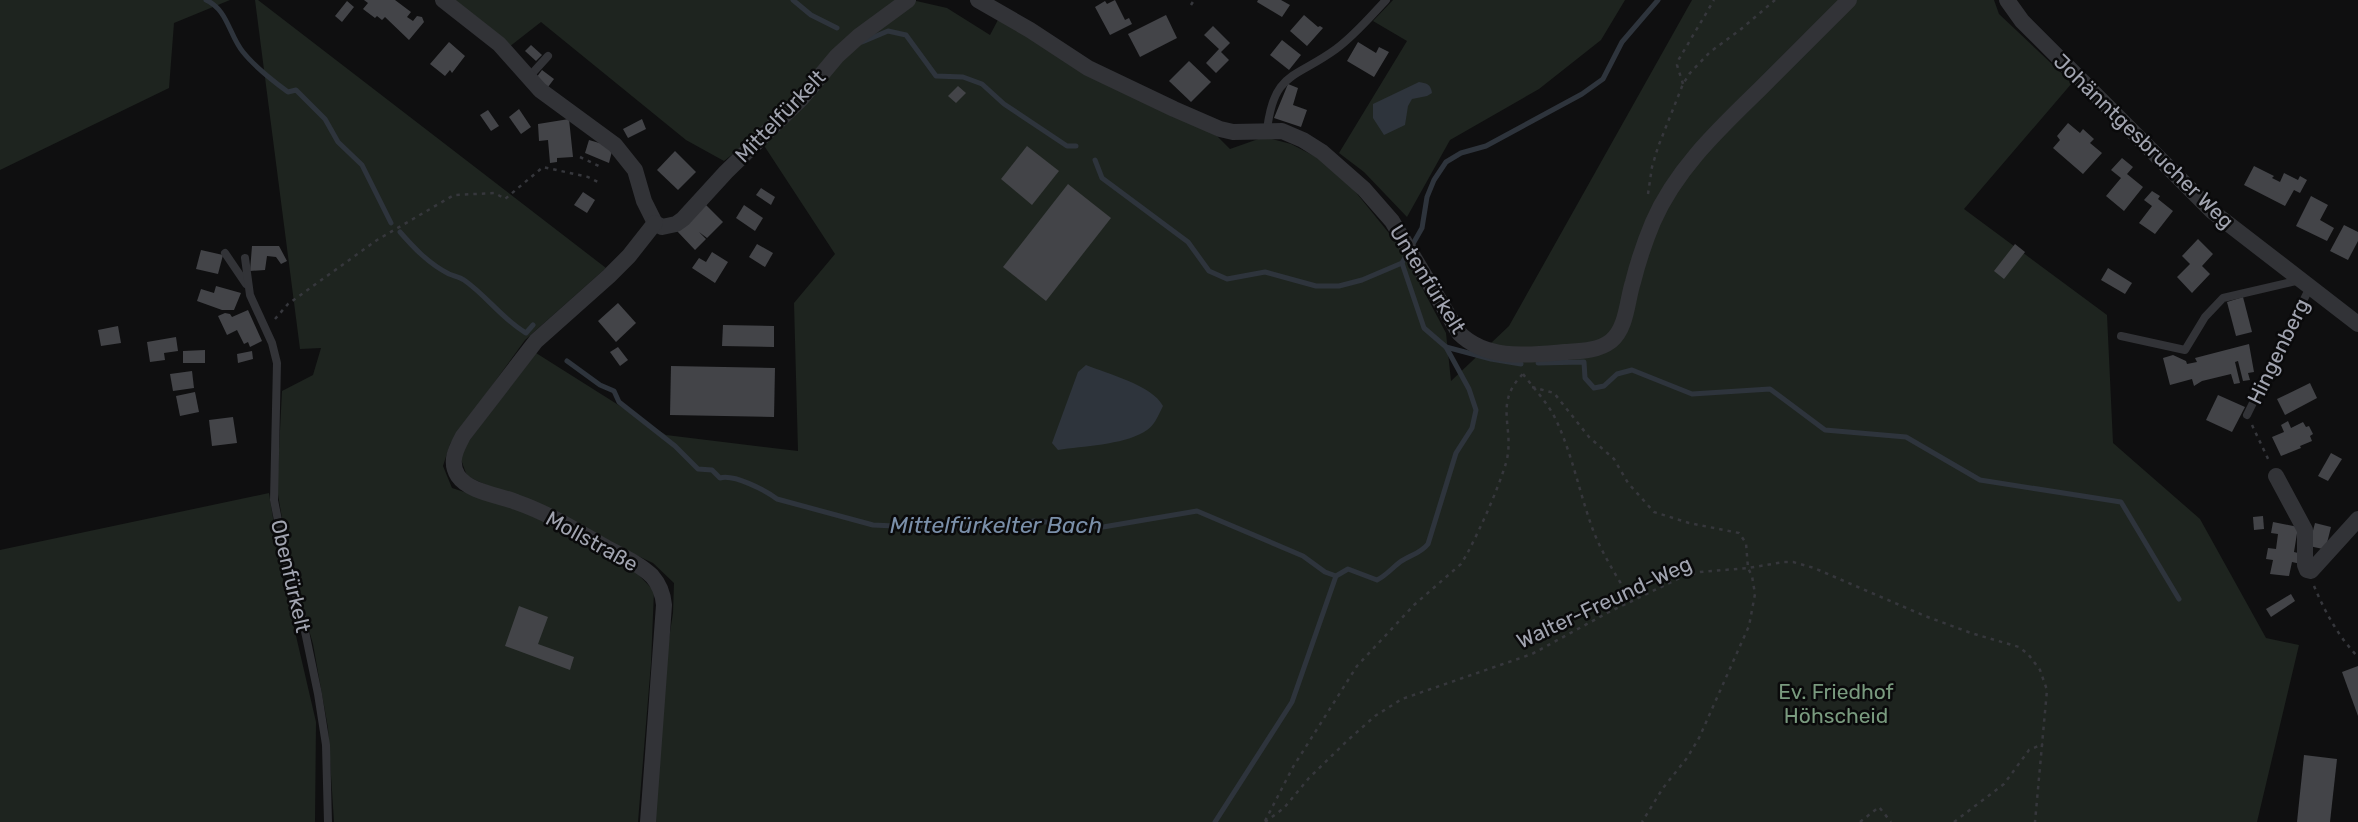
<svg xmlns="http://www.w3.org/2000/svg" width="2358" height="822" viewBox="0 0 2358 822" font-family="Rubik,sans-serif">
<style>
.green{fill:#1e241f}
.water{fill:#2e343c}
.lines{fill:none;stroke-linecap:round;stroke-linejoin:round}
.stream{stroke:#2e343c;stroke-width:5}
.building{fill:#434448}
.path{stroke:#36373c;stroke-width:2.5;stroke-dasharray:3.5 5;stroke-linecap:butt}
.lane{stroke:#323337;stroke-width:8}
.street{stroke:#323337;stroke-width:16}
.labels{text-anchor:middle;dominant-baseline:central;stroke-width:5;stroke-linejoin:round;paint-order:stroke}
.street-label{font-size:21px;fill:#a1a4b0;stroke:#0a0a0b}
.park-label{font-size:21px;fill:#799a7e;stroke:#0a0a0b}
.water-label{font-size:23px;font-style:italic;fill:#7a8fa9;stroke:#0a0a0b}
</style>
<rect width="100%" height="100%" fill="#0f0f10"/>
<g class="green">
<polygon points="0,0 230,0 174,23 169,88 0,170"/>
<polygon points="255,0 258,0 606,268 525,340 450,444 443,466 452,488 542,517 633,569 654,591 651,663 638,822 334,822 328,728 313,644 290,564 277,489 282,391 313,375 321,348 300,349"/>
<polygon points="453,0 897,0 773,122 724,161 686,140 541,22 509,47"/>
<polygon points="912,0 947,8 990,35 999,18 1217,136 1230,149 1264,137 1291,144 1320,159 1350,185 1401,248 1446,333 1451,381 1509,326 1692,0 1994,0 1999,14 2072,83 1964,209 2107,315 2113,443 2200,519 2266,638 2299,645 2257,822 654,822 664,671 673,613 674,583 653,563 467,476 459,454 536,353 666,435 798,451 794,303 835,254 763,144 848,51"/>
<polygon points="1393,0 1625,0 1601,40 1539,89 1450,140 1407,217 1364,172 1339,153 1407,41 1373,21"/>
<polygon points="269,493 283,580 316,722 315,822 0,822 0,550"/>
</g>
<g class="water">
<path d="M1419,82C1426,83 1431,84 1432,93L1427,96L1412,99L1408,106L1405,125L1384,135L1373,118V104Z"/>
<path d="M1086,365C1108,374 1152,385 1163,406C1158,416 1154,427 1144,432C1122,445 1083,446 1058,450L1052,443L1078,372Z"/>
</g>
<g class="lines">
<g class="stream">
<path d="M206,0C228,10 229,35 243,52C255,67 273,81 288,92L296,90L325,119L338,142L362,165L391,223"/>
<polyline points="793,0 811,15 837,28"/>
<polyline points="862,42 888,31 906,35 936,76 963,77 982,84 1004,104 1067,146 1076,146"/>
<polyline points="1095,160 1102,178 1188,242 1209,271 1227,279 1265,272 1316,286 1339,286 1362,280 1402,263"/>
<path d="M400,232C414,248 429,264 449,274C454,276 460,277 464,280C487,296 502,319 526,333L533,325"/>
<polyline points="1446,347 1491,359 1521,364"/>
<path d="M567,361L600,385L614,391L619,402L675,446L698,469L712,470L720,478C734,474 765,490 777,499L873,525L938,528L1013,525L1034,521L1103,527L1197,511L1303,556L1325,572L1336,576"/>
<polyline points="1538,363 1584,362 1585,378 1594,388 1604,386 1617,374 1632,370 1692,394 1770,389 1825,430 1906,437 1980,480 2121,502 2179,599"/>
<path d="M1215,822L1292,702L1336,576L1348,569L1377,580C1387,575 1392,568 1400,562C1410,555 1420,554 1428,544L1456,453L1472,428L1476,410L1469,389L1446,347L1424,328L1402,263L1422,228L1427,197L1434,180L1446,162L1461,153L1486,146L1582,94L1603,79L1622,42L1658,0"/>
</g>
</g>
<g class="building">
<polygon points="364,0 395,0 411,12 407,17 413,21 417,16 422,17 424,22 409,40 385,17 382,20 377,16 375,18 363,9 368,3"/>
<polygon points="1115,0 1125,20 1129,18 1132,24 1110,35 1095,7 1105,1 1107,4"/>
<polygon points="1258,0 1281,0 1290,5 1282,17 1257,2"/>
<polygon points="347,1 354,7 342,22 335,16"/>
<polygon points="1166,15 1177,38 1140,57 1128,34"/>
<polygon points="1304,15 1318,27 1320,26 1323,28 1307,46 1290,31"/>
<polygon points="1213,26 1230,43 1221,52 1229,60 1216,73 1206,63 1219,49 1204,35"/>
<polygon points="1282,40 1301,55 1289,70 1270,55"/>
<polygon points="449,42 465,56 452,73 450,70 445,76 430,64"/>
<polygon points="1358,42 1376,53 1379,47 1389,52 1374,77 1347,61"/>
<polygon points="531,45 542,55 536,61 525,51"/>
<polygon points="1189,61 1211,82 1191,102 1169,81"/>
<polygon points="542,70 554,79 548,87 536,78"/>
<polygon points="1288,84 1298,88 1293,105 1307,110 1301,127 1274,118"/>
<polygon points="958,86 966,93 956,103 948,96"/>
<polygon points="519,109 531,127 521,134 509,117"/>
<polygon points="488,110 499,126 491,131 480,115"/>
<polygon points="569,119 573,157 557,158 557,162 550,163 548,140 539,141 538,124"/>
<polygon points="642,119 646,129 628,138 623,129"/>
<polygon points="2068,123 2080,133 2083,129 2094,139 2090,143 2102,153 2083,174 2053,148 2060,140 2057,136"/>
<polygon points="589,140 613,147 609,163 585,153"/>
<polygon points="1027,146 1059,171 1032,205 1001,179"/>
<polygon points="675,151 696,172 678,190 657,170"/>
<polygon points="2122,158 2133,167 2127,174 2143,187 2124,211 2106,196 2121,178 2111,170"/>
<polygon points="2254,166 2274,176 2272,178 2280,182 2284,173 2298,180 2300,176 2307,180 2300,193 2294,190 2285,206 2244,185"/>
<polygon points="1068,184 1111,218 1046,301 1003,267"/>
<polygon points="761,188 775,197 771,205 756,195"/>
<polygon points="2152,191 2160,196 2158,199 2173,211 2155,234 2139,223 2152,206 2144,200"/>
<polygon points="583,192 595,200 587,213 574,205"/>
<polygon points="2311,196 2328,205 2320,220 2334,228 2327,241 2296,226"/>
<polygon points="705,204 723,222 707,238 699,232 706,239 695,250 677,231"/>
<polygon points="744,205 763,218 755,231 736,218"/>
<polygon points="2344,225 2358,232 2358,241 2348,260 2330,251"/>
<polygon points="2198,239 2213,254 2202,266 2210,274 2192,293 2177,277 2190,264 2182,256"/>
<polygon points="757,244 773,253 765,267 749,257"/>
<polygon points="2015,244 2025,252 2004,279 1994,271"/>
<polygon points="252,246 279,246 287,261 281,264 276,257 267,256 265,270 250,271"/>
<polygon points="201,250 223,255 218,274 196,269"/>
<polygon points="712,252 728,262 715,283 692,268 699,258 706,262"/>
<polygon points="2108,268 2132,283 2125,294 2101,280"/>
<polygon points="216,286 241,293 234,310 222,310 197,301 201,289 214,293"/>
<polygon points="2243,297 2252,332 2236,336 2227,302"/>
<polygon points="618,303 636,323 616,342 598,321"/>
<polygon points="248,310 262,341 250,347 248,342 244,344 237,330 227,335 218,316 225,313 230,314 232,317"/>
<polygon points="723,325 774,326 774,347 722,346"/>
<polygon points="118,326 121,343 101,346 98,330"/>
<polygon points="176,337 178,351 164,353 165,360 150,362 147,342"/>
<polygon points="2249,344 2254,372 2248,373 2250,380 2243,381 2238,361 2235,362 2240,383 2234,384 2231,374 2202,381 2194,386 2192,379 2170,385 2163,358 2173,355 2186,361 2187,364 2197,362 2195,358"/>
<polygon points="618,347 628,360 620,366 610,352"/>
<polygon points="205,350 205,363 183,363 183,351"/>
<polygon points="252,351 253,359 238,363 237,354"/>
<polygon points="671,366 775,368 774,417 670,415"/>
<polygon points="192,371 194,388 173,391 170,374"/>
<polygon points="2310,383 2317,398 2285,415 2277,399"/>
<polygon points="195,392 199,412 180,416 176,396"/>
<polygon points="2218,395 2245,407 2232,432 2206,420"/>
<polygon points="233,417 237,443 212,446 209,420"/>
<polygon points="2288,421 2291,428 2303,422 2306,427 2309,426 2313,434 2310,436 2312,441 2300,446 2301,448 2281,456 2272,437 2284,432 2281,425"/>
<polygon points="2331,453 2342,459 2328,481 2318,476"/>
<polygon points="2263,516 2264,529 2254,530 2253,517"/>
<polygon points="2273,522 2298,527 2294,552 2302,554 2301,564 2292,562 2289,576 2270,574 2273,560 2266,559 2268,548 2276,549 2278,534 2271,533"/>
<polygon points="2315,523 2331,527 2327,543 2323,549 2309,546"/>
<polygon points="2291,594 2295,601 2271,617 2266,609"/>
<polygon points="519,606 548,617 538,644 574,657 570,670 505,646"/>
<polygon points="2358,666 2358,716 2342,672"/>
<polygon points="2304,755 2337,759 2330,822 2297,822"/>
</g>
<g class="lines">
<g class="path">
<polyline points="1191,5 1194,0"/>
<polyline points="1683,84 1677,65 1679,59 1714,0"/>
<polyline points="580,157 603,168"/>
<polyline points="1648,194 1652,167 1658,147 1683,84 1690,73 1710,52 1740,30 1775,0"/>
<polyline points="275,319 288,304 377,240 454,195 495,193 505,199 543,167 588,177 600,183"/>
<path d="M1523,374C1535,390 1549,404 1557,422C1573,457 1580,495 1593,530C1603,556 1618,578 1632,602"/>
<polyline points="1532,387 1554,393 1589,437 1614,459 1628,483 1654,512 1689,523 1739,533 1746,543 1748,568 1752,576 1755,594 1749,626 1699,738 1687,758 1663,788 1642,822"/>
<polyline points="2252,425 2270,463"/>
<path d="M2314,586C2325,612 2338,636 2358,657"/>
<path d="M1265,821L1293,767L1357,666L1414,605L1461,564L1467,554C1481,527 1497,492 1506,463C1516,427 1491,403 1526,371"/>
<polyline points="1265,822 1284,808 1309,778 1348,740 1375,716 1402,699 1532,654 1609,612 1682,577 1700,572 1748,568 1784,562 1793,562 1814,568 1925,616 1971,633 2019,647 2028,654 2040,670 2047,690 2035,822"/>
<polyline points="1860,822 1879,807 1891,822"/>
<polyline points="1954,822 2004,784 2029,750 2043,744"/>
</g>
<g class="lane">
<polyline points="528,78 548,56"/>
<path d="M1267,130C1274,71 1295,79 1336,49C1355,35 1370,17 1386,0"/>
<polyline points="225,253 246,284"/>
<polyline points="245,258 250,295 272,343 277,363 274,500 286,561 302,617 318,694 326,745 328,822"/>
<polyline points="2121,336 2185,350 2205,317 2223,298 2300,280"/>
<polyline points="2247,415 2310,287"/>
</g>
<g class="street">
<polyline points="443,0 499,44 540,90 615,145 635,170 644,201 655,223 662,227 676,224 683,219 726,172 801,99 837,56 859,36 908,0"/>
<path d="M978,0L1030,30L1088,68L1174,109L1220,129L1233,132L1282,131L1303,140L1322,152L1364,189L1392,221L1459,333C1487,361 1529,355 1565,352C1581,351 1598,351 1611,341C1627,328 1627,300 1633,282C1638,262 1645,241 1653,222C1676,169 1719,129 1759,90C1789,60 1819,30 1849,0"/>
<polyline points="2007,0 2022,21 2213,212 2358,324"/>
<polyline points="2276,476 2305,530 2305,565 2307,570 2311,571 2358,519"/>
<path d="M648,822L664,605C663,594 660,585 652,576C640,564 622,556 607,548C577,531 548,513 516,502C499,495 469,492 458,476C449,462 456,449 463,436L536,341L609,276L629,256L655,223"/>
</g>
</g>
<g class="labels">
<g class="street-label">
<text transform="translate(780 116) rotate(-46)">Mittelfürkelt</text>
<text transform="translate(2144 141) rotate(44)">Johänntgesbrucher Weg</text>
<text transform="translate(1428 279) rotate(58)">Untenfürkelt</text>
<text transform="translate(2278 351) rotate(-64)">Hingenberg</text>
<text transform="translate(592 541) rotate(29)">Mollstraße</text>
<text transform="translate(291 576) rotate(77)">Obenfürkelt</text>
<text transform="translate(1604 602) rotate(-25)">Walter-Freund-Weg</text>
</g>
<g class="park-label">
<text x="1836" y="691">Ev. Friedhof<tspan x="1836" dy="24">Höhscheid</tspan></text>
</g>
<g class="water-label">
<text x="996" y="525">Mittelfürkelter Bach</text>
</g>
</g>
</svg>
